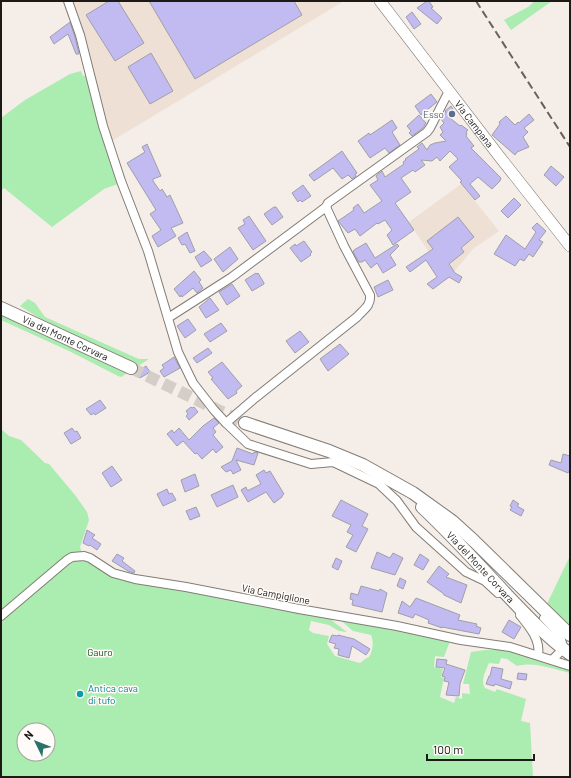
<svg xmlns="http://www.w3.org/2000/svg" width="571" height="778" viewBox="0 0 571 778" font-family="Barlow,sans-serif">
<style>
.built{fill:#efe0d5}
.green{fill:#abecb1;fill-rule:evenodd}
.building{fill:#c1bbf1;stroke:#a09fa7}
.lines{fill:none;stroke-linecap:round;stroke-linejoin:round}
.secondary-tunnel{stroke:#d4cdc8;stroke-width:12;stroke-dasharray:12 6;stroke-linecap:butt}
.minor-casing{stroke:#837c76;stroke-width:10}
.tertiary-casing{stroke:#837c76;stroke-width:12}
.secondary-casing{stroke:#837c76;stroke-width:14}
.minor{stroke:#fff;stroke-width:8}
.tertiary{stroke:#fff;stroke-width:11}
.secondary{stroke:#fff;stroke-width:12}
.rail{stroke:#66625e;stroke-width:2;stroke-dasharray:8 4;stroke-linecap:butt}
.service-dot{fill:#5c6f8a;stroke:#fffbf9;stroke-width:1.5}
.culture-dot{fill:#0f9aa8;stroke:#fffbf9;stroke-width:1.5}
.labels{text-anchor:middle;dominant-baseline:central;stroke-width:3;stroke-linejoin:round;paint-order:stroke}
.service-label{font-size:10px;fill:#4e5e75;stroke:#fffbf9;text-anchor:end}
.street-label{font-size:10px;fill:#1c1917;stroke:#fffbf9}
.park-label{font-size:10px;fill:#144b1f;stroke:#fffbf9}
.culture-label{font-size:10px;fill:#0d838f;stroke:#fffbf9;text-anchor:start}
</style>
<rect width="100%" height="100%" fill="#f5ede7"/>
<g class="built">
<polygon points="71,1 344,1 110,142"/>
<polygon points="461,184 499,231 473,249 447,280 409,222"/>
</g>
<g class="green">
<polygon points="535,1 552,1 511,30 504,20 528,7"/>
<polygon points="81,71 83,76 87,75 118,184 104,189 52,227 4,188 1,191 1,118 25,100 70,74"/>
<polygon points="28,299 35,303 45,317 132,356 139,359 149,359 121,377 118,376 69,351 1,320 1,315 122,370 129,361 129,360 39,318 20,306"/>
<path d="M1,429L9,436L21,440L45,463L49,464L75,495L87,512L89,520L80,547L84,560L116,576L329,617L335,623L347,632L339,631L329,625L311,621L309,630L313,633L329,636L327,644L335,656L360,663L365,659L369,657C373,650 374,642 371,635L353,631L338,618L450,641L444,657L435,656L434,667L443,669L441,677L444,678L440,697L454,703L456,697L462,699V693L470,694L469,684H463L471,652C480,651 488,649 497,650C522,650 547,662 570,670V673C554,669 534,661 517,666L507,659L501,658L499,664L489,663C486,670 480,681 485,688L495,692L497,689L526,699L521,721L530,723L533,777H1ZM24,730H48V754H24Z"/>
<polygon points="570,556 570,630 546,606"/>
</g>
<g class="building">
<polygon points="109,1 118,1 144,43 115,61 86,15"/>
<polygon points="149,1 294,1 302,15 195,79"/>
<polygon points="427,1 429,1 433,7 431,8 442,18 437,24 417,8"/>
<polygon points="412,12 421,24 414,29 406,17"/>
<polygon points="70,22 75,37 79,54 76,54 68,34 54,44 50,37"/>
<polygon points="151,53 173,91 150,104 128,67"/>
<polygon points="431,94 437,102 421,115 415,106"/>
<polygon points="451,106 456,114 450,118 460,126 461,125 468,130 466,132 467,134 466,136 474,146 471,148 501,178 500,181 492,189 478,177 470,184 480,196 475,200 460,182 462,181 449,167 458,159 450,151 440,161 437,157 432,161 421,160 425,165 415,172 413,170 401,178 411,192 395,203 414,230 393,245 387,235 392,230 385,220 378,224 377,223 360,236 355,229 348,233 338,221 354,210 353,208 358,204 364,213 382,201 370,185 378,180 376,176 382,171 385,177 404,164 403,162 406,160 405,159 419,149 417,147 422,143 427,150 430,145 435,143 446,141 440,135 443,132 440,127 444,123 441,119 446,112 445,111"/>
<polygon points="529,114 534,120 524,128 528,132 523,137 529,147 517,152 515,155 492,135 500,124 499,122 506,116 515,125 518,122 519,123"/>
<polygon points="419,115 426,123 423,128 412,136 409,133 411,131 407,126"/>
<polygon points="392,120 397,128 392,132 400,145 389,153 385,148 370,158 358,141 369,133 370,135"/>
<polygon points="147,144 161,176 153,179 153,181 160,191 162,189 167,197 170,195 183,223 171,228 176,236 158,247 152,236 161,230 150,214 156,210 127,163 145,152 142,147"/>
<polygon points="342,151 357,173 355,174 356,176 352,179 348,175 342,179 333,168 314,181 309,175"/>
<polygon points="551,166 564,177 556,186 544,175"/>
<polygon points="303,185 311,196 302,202 300,200 298,202 292,193"/>
<polygon points="514,198 521,205 508,218 501,211"/>
<polygon points="274,207 276,207 283,217 272,225 264,214"/>
<polygon points="249,216 266,241 253,250 238,228 245,224 243,220"/>
<polygon points="458,217 474,237 461,248 464,252 449,264 455,273 462,277 459,283 449,277 433,289 427,284 437,277 426,260 410,272 406,267 433,249 427,241"/>
<polygon points="537,223 546,231 539,240 543,242 533,257 529,254 524,261 520,259 515,266 494,254 506,235 525,249 536,232 532,228"/>
<polygon points="187,232 195,251 190,253 185,244 182,245 178,238"/>
<polygon points="304,241 312,252 310,254 311,255 301,262 290,248 295,244 296,246"/>
<polygon points="366,243 375,258 397,244 399,246 390,255 396,265 383,273 377,263 371,268 365,260 362,262 359,262 353,252 354,250"/>
<polygon points="230,247 238,259 223,272 214,259"/>
<polygon points="204,251 212,260 201,267 195,257"/>
<polygon points="194,271 201,280 199,282 203,288 197,293 193,288 182,297 181,295 180,297 174,289"/>
<polygon points="256,273 257,274 258,273 264,283 264,284 252,291 245,280"/>
<polygon points="388,280 393,290 378,297 374,287"/>
<polygon points="232,284 240,296 227,305 219,292"/>
<polygon points="210,298 219,310 206,318 199,307"/>
<polygon points="188,319 196,330 185,338 177,326"/>
<polygon points="221,323 227,331 210,342 204,334"/>
<polygon points="300,331 309,342 295,353 286,341"/>
<polygon points="340,344 349,354 328,371 320,359"/>
<polygon points="208,348 212,353 197,363 193,358"/>
<polygon points="174,357 180,368 164,377 160,371 164,368 162,365"/>
<polygon points="222,362 242,386 236,391 237,393 228,399 211,379 213,378 208,372"/>
<polygon points="146,366 150,372 140,378 137,372"/>
<polygon points="100,400 106,408 95,415 94,413 91,415 86,409"/>
<polygon points="191,407 192,408 194,407 198,412 189,420 186,416 188,414 186,411"/>
<polygon points="214,418 219,423 213,428 216,432 213,435 223,447 216,453 213,449 202,459 197,453 195,454 183,441 177,446 167,434 172,430 174,433 179,428 189,440 203,426"/>
<polygon points="72,428 75,432 77,431 81,438 71,444 64,433"/>
<polygon points="237,448 253,454 254,452 258,453 254,465 236,460 241,470 233,474 231,470 226,472 221,467 232,461"/>
<polygon points="563,454 570,456 570,472 568,472 568,473 549,465 551,460 561,463"/>
<polygon points="112,466 122,480 111,487 102,473"/>
<polygon points="264,470 266,473 270,471 284,494 282,496 282,497 274,503 266,492 248,502 241,490 246,487 247,490 249,490 261,484 256,475"/>
<polygon points="195,474 199,486 185,492 181,480"/>
<polygon points="233,485 238,497 217,507 211,495"/>
<polygon points="167,489 169,494 172,493 176,500 163,506 157,494"/>
<polygon points="341,500 368,514 362,526 368,529 356,552 346,547 353,535 347,532 351,525 332,516"/>
<polygon points="513,500 519,504 517,506 524,510 521,516 510,510 512,507 510,506"/>
<polygon points="196,507 200,516 190,520 186,511"/>
<polygon points="87,530 95,535 92,538 101,544 97,550 90,545 89,546 83,543"/>
<polygon points="377,552 390,558 393,553 403,558 395,575 371,568"/>
<polygon points="117,554 124,558 122,561 135,571 134,573 128,571 112,561"/>
<polygon points="420,554 429,560 423,570 414,565"/>
<polygon points="336,558 342,561 338,570 332,567"/>
<polygon points="439,566 449,574 446,577 467,585 461,603 444,595 444,594 427,582"/>
<polygon points="400,578 406,581 403,589 397,586"/>
<polygon points="361,586 379,591 380,589 387,593 382,612 352,605 353,600 350,599 351,593 358,595"/>
<polygon points="416,598 460,615 458,620 477,624 476,626 481,628 479,634 442,627 442,628 428,623 429,620 415,614 413,618 398,613 402,601 410,607"/>
<polygon points="509,620 521,627 514,639 502,632"/>
<polygon points="332,635 338,636 338,635 354,639 370,649 366,655 352,646 349,658 338,655 339,649 334,648 336,644 329,642"/>
<polygon points="437,659 447,660 446,664 465,670 460,684 459,696 446,695 449,682 444,681 445,677 442,676 445,668 436,667"/>
<polygon points="492,667 503,669 501,679 512,682 510,689 495,684 494,686 486,684 489,676 490,676"/>
<polygon points="518,673 527,674 526,680 517,679"/>
</g>
<g class="lines">
<polyline class="secondary-tunnel" points="131,368 245,423"/>
<g class="minor-casing">
<g id="minor">
<polyline points="68,1 80,35 103,126 121,181 148,251 178,352 193,383 214,410 226,423 248,444 311,464 333,462 379,484 397,501 416,527 466,572 485,581 498,593"/>
<polyline points="168,318 232,277 326,207 328,203 427,132 430,128 449,91"/>
<path d="M226,423L255,398L357,317C364,309 371,306 370,295L344,246L326,207"/>
<path d="M520,615C529,626 541,640 538,655"/>
<polyline points="1,616 67,560 72,557 84,556 90,558 113,573 135,579 186,587 299,609 397,626 461,640 510,647 570,666"/>
<path d="M544,618C554,628 562,635 563,649L552,660"/>
</g>
</g>
<g class="tertiary-casing">
<g id="tertiary">
<path id="s1" d="M380,1L499,156L570,246"/>
</g>
</g>
<g class="secondary-casing">
<g id="secondary">
<path id="s2" d="M1,308L131,368"/>
<polyline points="245,423 329,451 363,465 413,493 452,521 474,541 570,635"/>
<path id="s3" d="M422,507C452,535 479,565 507,595C527,616 547,637 570,654"/>
</g>
</g>
<use href="#minor" class="minor"/>
<use href="#tertiary" class="tertiary"/>
<use href="#secondary" class="secondary"/>
<polyline class="rail" points="476,1 570,147"/>
</g>
<circle class="service-dot" cx="452" cy="114" r="4"/>
<circle class="culture-dot" cx="80" cy="694" r="4"/>
<g class="labels">
<g class="service-label">
<text x="444" y="114">Esso</text>
</g>
<g class="street-label">
<text stroke="none"><textPath href="#s1" startOffset="155">Via Campana</textPath></text>
<text stroke="none"><textPath href="#s2" startOffset="71">Via del Monte Corvara</textPath></text>
<text stroke="none"><textPath href="#s3" startOffset="84">Via del Monte Corvara</textPath></text>
<text transform="translate(276 594) rotate(11)">Via Campiglione</text>
</g>
<g class="park-label">
<text x="100" y="652">Gauro</text>
</g>
<g class="culture-label">
<text x="88" y="688">Antica cava<tspan x="88" dy="12">di tufo</tspan></text>
</g>
</g>
<rect width="571" height="778" fill="none" stroke="#1c1917" stroke-width="4"/>
<g transform="translate(36 742) rotate(313)"><circle r="19" fill="#fffbf9" stroke="#a4a19f"/>
<path d="M0-3L7 15L0 10L-7 15Z" fill="#29716a"/>
<text y="-6" font-size="11" font-weight="bold" text-anchor="middle" fill="#1c1917">N</text>
</g>
<path d="M427 754v6h107v-6" fill="none" stroke="#1c1917" stroke-width="2"/>
<text x="433" y="754" font-size="12" fill="#1c1917" stroke="#fffbf9" stroke-width="3" paint-order="stroke">100 m</text>
</svg>
